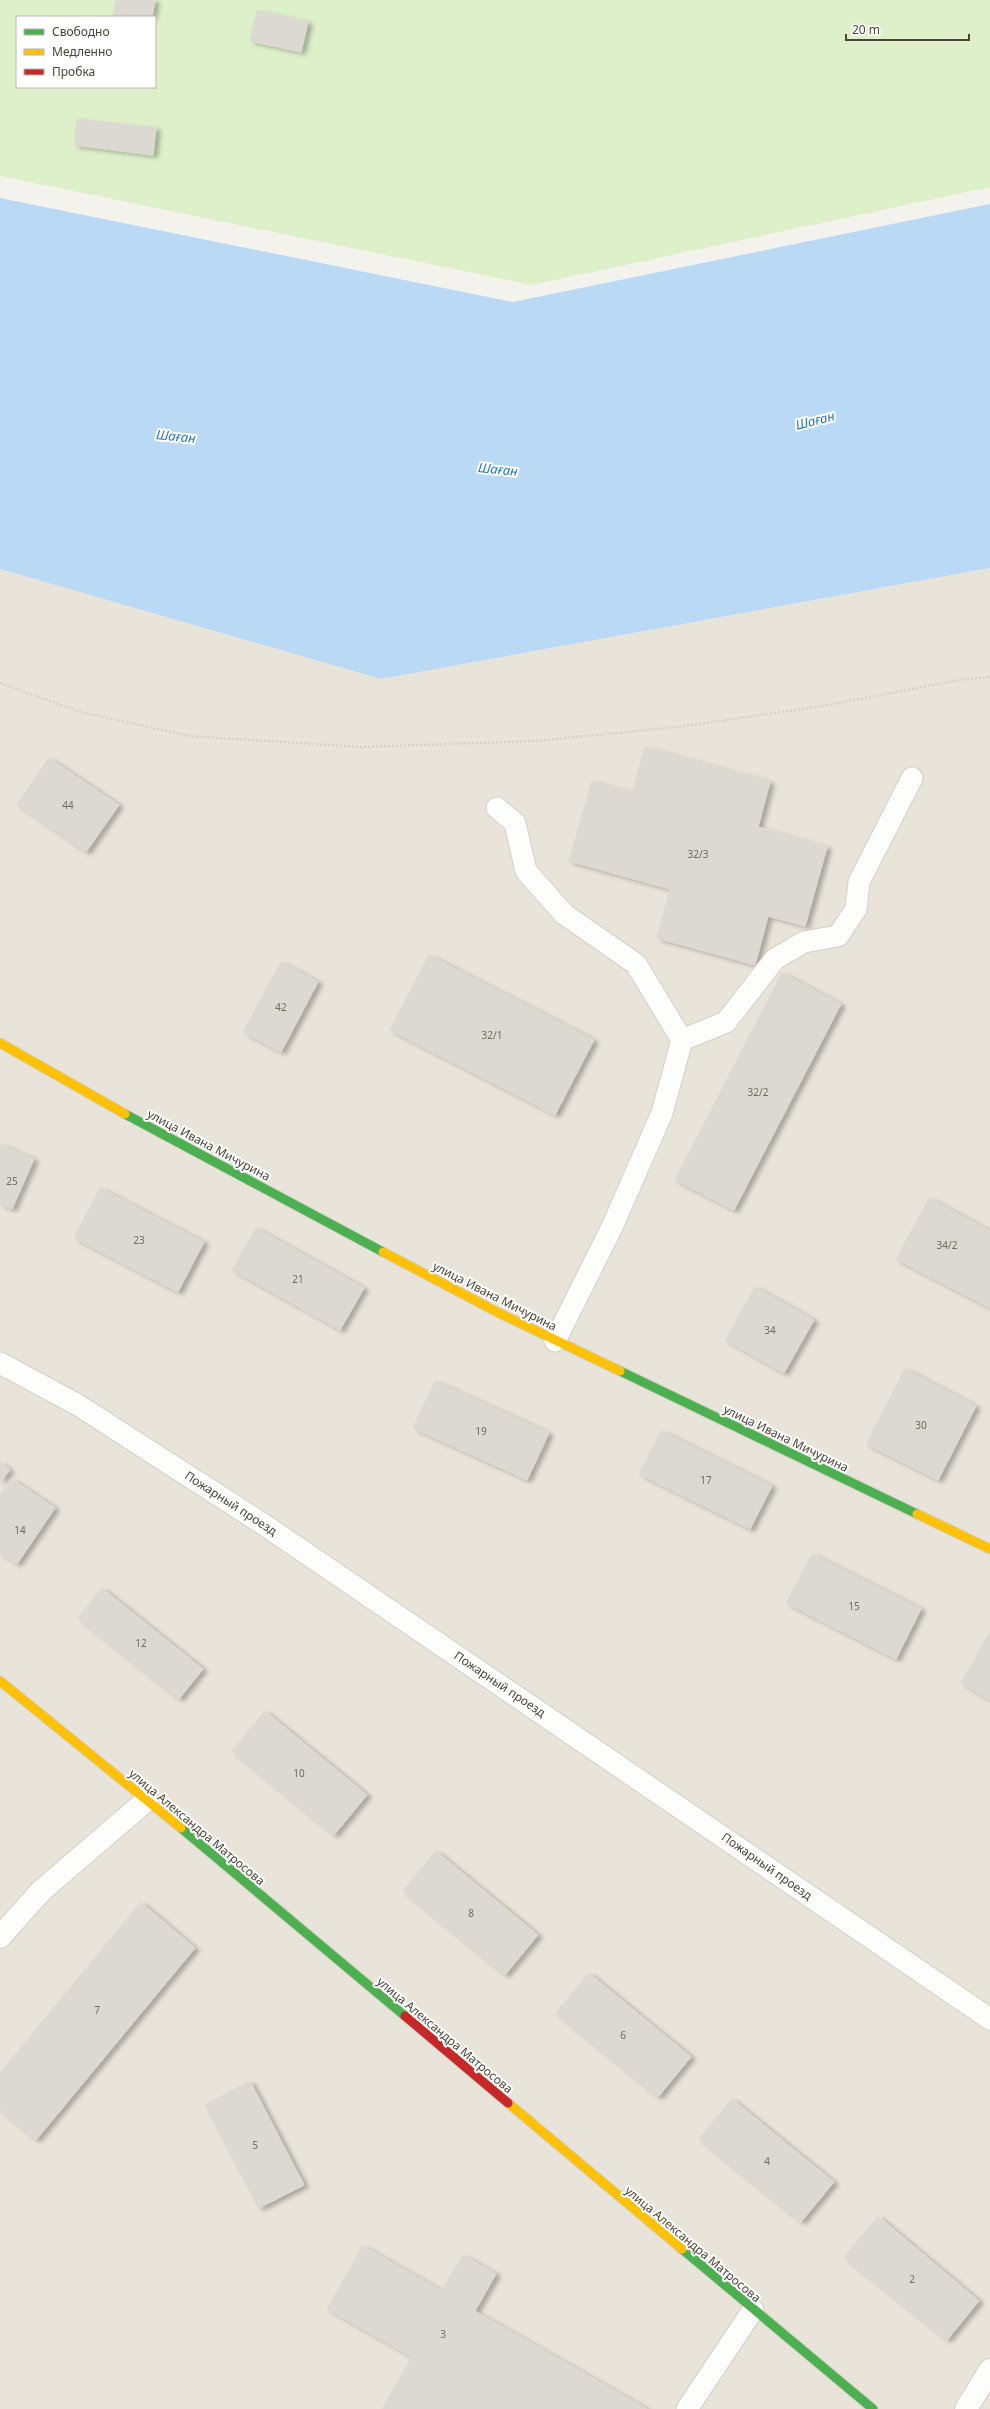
<svg xmlns="http://www.w3.org/2000/svg" width="990" height="2409" viewBox="0 0 990 2409" font-family="'Noto Sans',sans-serif">
<style>
.residential{fill:#e8e4d9}
.green{fill:#def0ca;fill-rule:evenodd}
.water{fill:#bad9f4}
.building{fill:#dbd9d2;stroke:#dcd9d2;filter:url(#shadow)}
.lines{fill:none;stroke-linecap:round;stroke-linejoin:round}
.lane-casing{stroke:#d1d0ca;stroke-width:23}
.street-casing{stroke:#d1d0ca;stroke-width:24}
.fast-casing{stroke:#d3d0c2;stroke-width:11}
.slow-casing{stroke:#d3d0c2;stroke-width:11}
.jam-casing{stroke:#d3d0c2;stroke-width:11}
.path{stroke:#d3d2cb;stroke-width:2.5;stroke-dasharray:2 2;stroke-linecap:butt}
.lane{stroke:#fdfdfc;stroke-width:21}
.street{stroke:#fdfdfc;stroke-width:22}
.fast{stroke:#4caf50;stroke-width:9}
.slow{stroke:#ffc107;stroke-width:9}
.jam{stroke:#c62828;stroke-width:9}
.labels{text-anchor:middle;dominant-baseline:central;stroke-width:4;stroke-linejoin:round;paint-order:stroke}
.number-label{font-size:10px;fill:#706b5f}
.street-label{font-size:12px;fill:#4b4436;stroke:#fff}
.water-label{font-size:13px;font-style:italic;fill:#2375c3;stroke:#fff}
</style>
<defs>
<filter id="shadow"><feDropShadow dx="4.5" dy="2.5" stdDeviation="2" flood-color="#0004"/></filter>
</defs>
<rect width="100%" height="100%" fill="#f3f2ec"/>
<polygon class="residential" points="990,568 990,2409 0,2409 0,569 381,679"/>
<path class="green" d="M0,0H990V187L532,285L0,176ZM17,17H155V87H17Z"/>
<polygon class="water" points="0,198 513,302 990,204 990,568 381,679 0,569"/>
<g class="building">
<polygon points="116,0 155,0 152,17 113,15"/>
<polygon points="257,10 308,22 301,52 250,41"/>
<polygon points="77,119 156,128 153,155 74,145"/>
<polygon points="645,747 770,782 758,827 827,847 805,926 768,916 755,965 657,938 670,889 569,861 592,781 632,793"/>
<polygon points="49,758 119,805 86,852 17,804"/>
<polygon points="429,955 594,1040 555,1115 390,1030"/>
<polygon points="281,962 318,982 281,1052 243,1032"/>
<polygon points="782,973 841,1004 734,1210 675,1180"/>
<polygon points="0,1144 34,1159 12,1209 0,1204"/>
<polygon points="100,1188 204,1242 178,1292 74,1238"/>
<polygon points="929,1198 990,1231 990,1308 896,1259"/>
<polygon points="256,1228 364,1288 340,1330 232,1270"/>
<polygon points="755,1287 814,1320 784,1373 725,1340"/>
<polygon points="905,1369 976,1406 938,1480 866,1444"/>
<polygon points="435,1381 549,1433 527,1480 413,1428"/>
<polygon points="661,1431 772,1486 750,1529 639,1474"/>
<polygon points="0,1462 10,1470 0,1482"/>
<polygon points="12,1479 55,1508 17,1564 0,1553 0,1496"/>
<polygon points="812,1554 921,1609 896,1659 786,1603"/>
<polygon points="102,1588 203,1669 179,1699 78,1618"/>
<polygon points="990,1632 990,1700 961,1683"/>
<polygon points="265,1711 367,1795 334,1835 232,1751"/>
<polygon points="436,1851 538,1935 505,1975 403,1891"/>
<polygon points="141,1902 195,1948 36,2140 0,2110 0,2073"/>
<polygon points="589,1973 691,2057 658,2097 556,2013"/>
<polygon points="250,2081 304,2185 259,2208 205,2105"/>
<polygon points="732,2099 834,2182 801,2222 699,2139"/>
<polygon points="878,2216 979,2301 947,2340 844,2257"/>
<polygon points="363,2246 442,2291 463,2255 496,2274 475,2311 647,2409 382,2409 412,2357 327,2309"/>
</g>
<g class="lines">
<g class="lane-casing">
<g id="lane">
<polyline points="497,808 515,823 526,871 564,914 636,964 682,1040 662,1113 612,1227 555,1341"/>
<polyline points="682,1040 726,1022 775,959 804,942 838,936 856,909 859,882 912,778"/>
<polyline points="0,1363 78,1405 266,1526 990,2019"/>
<polyline points="687,2409 753,2310"/>
</g>
</g>
<g class="street-casing">
<g id="street">
<polyline points="0,1937 41,1891 147,1800"/>
<polyline points="966,2409 990,2370"/>
</g>
</g>
<g class="fast-casing">
<g id="fast">
<polyline points="125,1114 383,1252"/>
<polyline points="620,1371 917,1514"/>
<polyline points="181,1828 405,2016"/>
<polyline points="682,2249 873,2409"/>
</g>
</g>
<g class="slow-casing">
<g id="slow">
<polyline points="0,1043 125,1114"/>
<polyline points="383,1252 499,1313 620,1371"/>
<polyline points="917,1514 990,1549"/>
<polyline points="0,1681 181,1828"/>
<polyline points="508,2103 682,2249"/>
</g>
</g>
<g class="jam-casing">
<polyline id="jam" points="405,2016 508,2103"/>
</g>
<polyline class="path" points="0,683 81,712 189,736 360,747 536,741 677,727 823,706 959,680 990,677"/>
<use href="#lane" class="lane"/>
<use href="#street" class="street"/>
<use href="#fast" class="fast"/>
<use href="#slow" class="slow"/>
<use href="#jam" class="jam"/>
</g>
<g class="labels">
<g class="number-label">
<text x="68" y="805">44</text>
<text x="698" y="854">32/3</text>
<text x="281" y="1007">42</text>
<text x="492" y="1035">32/1</text>
<text x="758" y="1092">32/2</text>
<text x="12" y="1181">25</text>
<text x="139" y="1240">23</text>
<text x="947" y="1245">34/2</text>
<text x="298" y="1279">21</text>
<text x="770" y="1330">34</text>
<text x="921" y="1425">30</text>
<text x="481" y="1431">19</text>
<text x="706" y="1480">17</text>
<text x="20" y="1530">14</text>
<text x="854" y="1606">15</text>
<text x="141" y="1643">12</text>
<text x="299" y="1773">10</text>
<text x="471" y="1913">8</text>
<text x="97" y="2010">7</text>
<text x="623" y="2035">6</text>
<text x="255" y="2145">5</text>
<text x="767" y="2161">4</text>
<text x="912" y="2279">2</text>
<text x="443" y="2334">3</text>
</g>
<g class="street-label">
<text transform="translate(209 1145) rotate(28)">улица Ивана Мичурина</text>
<text transform="translate(495 1296) rotate(27)">улица Ивана Мичурина</text>
<text transform="translate(786 1438) rotate(26)">улица Ивана Мичурина</text>
<text transform="translate(231 1503) rotate(33)">Пожарный проезд</text>
<text transform="translate(500 1684) rotate(34)">Пожарный проезд</text>
<text transform="translate(197 1827) rotate(40)">улица Александра Матросова</text>
<text transform="translate(767 1866) rotate(35)">Пожарный проезд</text>
<text transform="translate(445 2035) rotate(40)">улица Александра Матросова</text>
<text transform="translate(693 2244) rotate(40)">улица Александра Матросова</text>
</g>
<g class="water-label">
<text transform="translate(815 420) rotate(-14)">Шаған</text>
<text transform="translate(176 436) rotate(6)">Шаған</text>
<text transform="translate(498 469) rotate(6)">Шаған</text>
</g>
</g>
<rect x="16" y="16" width="140" height="72" fill="#ffffff" stroke="#b7b4af"/>
<rect x="24" y="29" width="20" height="6" fill="#4caf50" stroke="#b7b4af"/>
<text x="52" y="36" font-size="12" fill="#4b4436">Свободно</text>
<rect x="24" y="49" width="20" height="6" fill="#ffc107" stroke="#b7b4af"/>
<text x="52" y="56" font-size="12" fill="#4b4436">Медленно</text>
<rect x="24" y="69" width="20" height="6" fill="#c62828" stroke="#b7b4af"/>
<text x="52" y="76" font-size="12" fill="#4b4436">Пробка</text>
<path d="M846 34v6h123v-6" fill="none" stroke="#4b4436" stroke-width="2"/>
<text x="852" y="34" font-size="12" fill="#4b4436" stroke="#ffffff" stroke-width="3" paint-order="stroke">20 m</text>
</svg>
